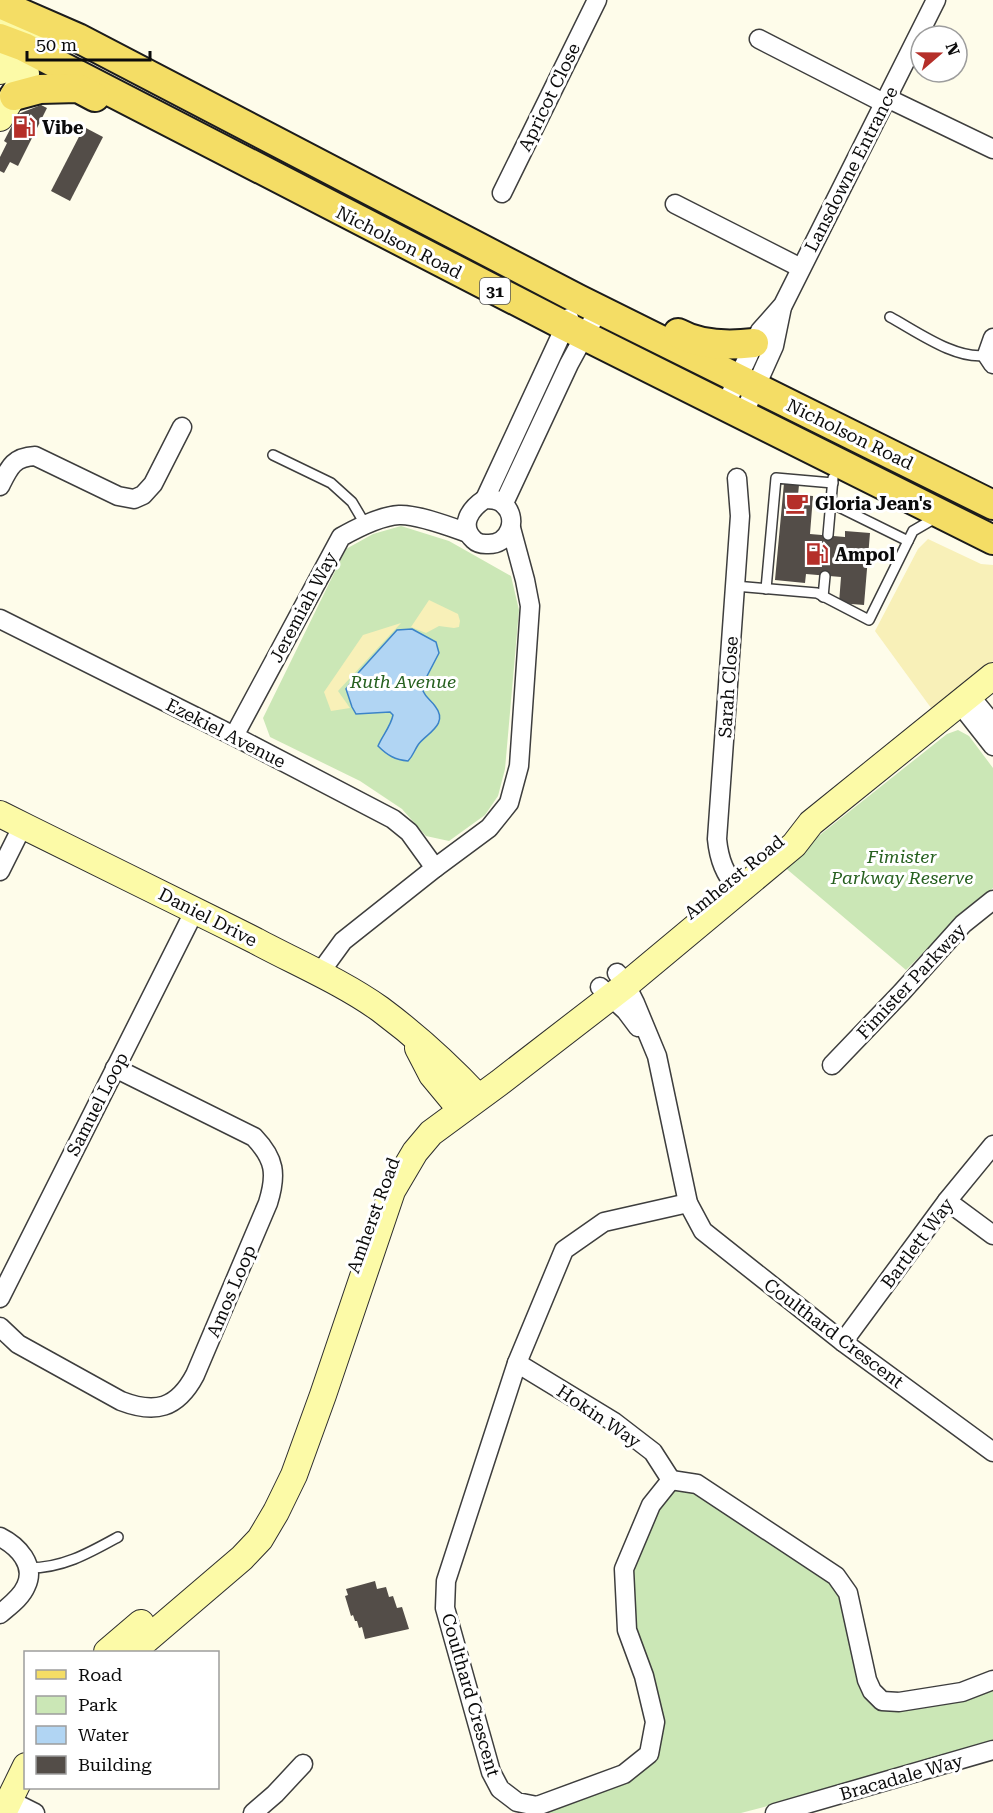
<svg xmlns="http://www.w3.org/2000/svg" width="993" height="1813" viewBox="0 0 993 1813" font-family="'Roboto Serif',serif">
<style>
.green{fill:#cbe7b6}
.sand{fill:#f8f0b8}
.water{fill:#b1d5f3;stroke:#3b83c8;stroke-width:1.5}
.building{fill:#534d48}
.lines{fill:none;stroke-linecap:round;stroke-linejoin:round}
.lane-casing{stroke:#3e3e3e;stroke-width:12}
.street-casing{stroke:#3e3e3e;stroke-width:21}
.secondary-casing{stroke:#2d2d2d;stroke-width:28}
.primary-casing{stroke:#1c1c1c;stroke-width:32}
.lane{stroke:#fff;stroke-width:9}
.street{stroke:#fff;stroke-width:18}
.secondary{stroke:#fcfaa7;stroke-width:26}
.primary{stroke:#f4dd65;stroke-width:28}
.labels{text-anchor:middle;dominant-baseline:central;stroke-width:6;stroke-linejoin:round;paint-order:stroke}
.shield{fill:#fff;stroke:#545454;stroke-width:1.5}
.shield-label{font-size:16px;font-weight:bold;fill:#0b0b0b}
.street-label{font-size:18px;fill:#0b0b0b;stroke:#fff}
.poi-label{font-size:18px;font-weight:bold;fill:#0b0b0b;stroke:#fff;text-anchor:start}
.park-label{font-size:18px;font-style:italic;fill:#26601f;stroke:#fff}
</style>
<rect width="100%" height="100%" fill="#fefcea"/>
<g class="green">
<polygon points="401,526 449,541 511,576 519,610 505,769 498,796 485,815 449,841 426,836 402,809 360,781 270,737 263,718 346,549 373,534"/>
<polygon points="958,730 969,736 993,768 993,888 967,909 906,970 782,865 947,734"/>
<polygon points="673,1483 695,1486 829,1579 840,1593 868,1698 993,1682 993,1747 741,1813 538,1813 626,1777 658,1721 630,1628 626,1570 653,1506"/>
</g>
<g class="sand">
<polygon points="928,539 981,564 993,565 993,661 934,712 875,631 918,549"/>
<polygon points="429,600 458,614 460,621 459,627 454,628 439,626 426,633 411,627"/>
<polygon points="401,623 338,691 350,708 331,711 324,692 363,635"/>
</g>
<path class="water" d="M412,629L436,642L439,653L425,680L423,691C426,698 431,700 435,706C450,725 425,734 418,745C414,751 413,756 408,761C395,760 387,755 378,746C382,736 391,726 393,715L390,712L356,714L352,707L346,689L359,672L397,630Z"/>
<g class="building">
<polygon points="41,105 47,108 18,166 10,162 4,173 0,171 0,157 7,143 4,141 18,114"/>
<polygon points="84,127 103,137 70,201 51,191"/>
<polygon points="784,483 799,485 798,495 813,496 810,534 845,537 845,531 870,533 864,605 839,603 841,577 806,574 805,583 775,580"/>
<polygon points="375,1581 377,1589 386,1587 389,1597 393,1596 397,1608 402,1607 409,1629 365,1639 362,1627 359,1628 357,1621 355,1621 353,1615 351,1616 345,1596 348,1595 346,1589"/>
</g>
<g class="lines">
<g class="lane-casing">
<g id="lane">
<path d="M890,317C916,331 957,361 987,355"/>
<polyline points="273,455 331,483 352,502 365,524"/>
<polyline points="831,503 908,541"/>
<polyline points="828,535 833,478"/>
<polyline points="735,586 817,593 869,620 913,531 937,517"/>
<polyline points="766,589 776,478 833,483"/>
<polyline points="823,597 825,576"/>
<path d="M29,1568C63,1568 89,1553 118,1537"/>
</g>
</g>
<g class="street-casing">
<g id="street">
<polyline points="759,39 884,103"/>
<polyline points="887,98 993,149"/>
<polyline points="502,193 597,0"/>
<polyline points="675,204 801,268"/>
<polyline points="993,338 987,355 993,364"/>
<polyline points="725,406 760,331 783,305 936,0"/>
<polyline points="743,415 774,346 782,307"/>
<path d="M737,478L740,516L717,839C719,860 725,874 738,890"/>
<path d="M0,486C9,468 13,457 35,456L118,496L134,499L143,495L153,484L182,427"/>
<polyline points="485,499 569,318"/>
<path d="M485,499C491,499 497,499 502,503C520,517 510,546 486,544C482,544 477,543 474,540C458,525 471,508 485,499Z"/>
<polyline points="504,503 569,364 599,309"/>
<polyline points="0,619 234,736 393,819 409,832 435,868"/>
<polyline points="970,696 993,724"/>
<polyline points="960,704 993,746"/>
<path d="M234,736L341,537C357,528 380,516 399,515C417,514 451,527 468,533"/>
<polyline points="0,871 23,825"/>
<polyline points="617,973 626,985 635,1003 657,1056 688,1203 703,1231 843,1342 993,1452"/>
<polyline points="319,974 343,941 435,868 489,828 509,803 519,766 530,606 525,580 511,528"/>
<polyline points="600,987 626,1011 638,1027"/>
<polyline points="832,1065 901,993 963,924 993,900"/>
<polyline points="947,1201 993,1235"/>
<polyline points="0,1298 195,910"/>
<path d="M0,1327L18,1344L121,1401C155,1414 177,1409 195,1375L268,1203C277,1174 275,1159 254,1137L115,1068"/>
<polyline points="843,1342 947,1201 993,1145"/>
<polyline points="517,1363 614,1422 653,1452 671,1480"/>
<polyline points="671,1480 651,1505 624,1569 627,1630 644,1676 655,1722 649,1754 624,1774 537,1806 517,1802 500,1789 491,1772 445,1608 446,1581 517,1363 564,1250 604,1222 688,1203"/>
<polyline points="671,1480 697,1484 836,1576 848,1593 867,1680 872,1691 882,1701 899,1702 962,1692 993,1680"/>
<path d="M0,1537C18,1546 36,1565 26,1586C21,1598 9,1606 0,1614"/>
<polyline points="9,1800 35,1813"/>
<polyline points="253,1813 275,1794 303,1764"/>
<polyline points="775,1813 993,1750"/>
</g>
</g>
<g class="secondary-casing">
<g id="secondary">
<polyline points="0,16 13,21 21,33 26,74 0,118"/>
<path d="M0,71C11,43 52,41 78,38"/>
<path d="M0,814C85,857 171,898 256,941C297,963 342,982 380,1009C415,1035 448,1065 478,1097"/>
<polyline points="418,1048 432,1075 461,1110"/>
<polyline points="107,1652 141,1623"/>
<polyline points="132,1652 242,1558 260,1539 276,1512 294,1475 323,1395 392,1191 415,1152 431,1133 499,1083 626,985 794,845 811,823 993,676"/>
<polyline points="3,1813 26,1766"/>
</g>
</g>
<g class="primary-casing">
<g id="primary">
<polyline points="0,4 78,38 578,299 993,505"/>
<polyline points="0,38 24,47 565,326 993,540"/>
<polyline points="14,96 40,89 78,88 95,97"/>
<path d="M678,333C701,346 728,346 754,343"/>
</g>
</g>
<use href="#lane" class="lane"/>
<use href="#street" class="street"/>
<use href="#secondary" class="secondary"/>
<use href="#primary" class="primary"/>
</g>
<defs>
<g id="fuel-bare" transform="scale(1.8)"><path d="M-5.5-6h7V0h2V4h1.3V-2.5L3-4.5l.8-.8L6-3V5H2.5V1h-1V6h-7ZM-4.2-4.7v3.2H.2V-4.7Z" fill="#b52f29" stroke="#fff" stroke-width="2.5" paint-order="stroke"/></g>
<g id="cafe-bare" transform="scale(1.8)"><path d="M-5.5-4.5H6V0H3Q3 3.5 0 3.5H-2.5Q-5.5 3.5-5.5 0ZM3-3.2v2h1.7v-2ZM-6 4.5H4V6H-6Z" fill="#b52f29" stroke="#fff" stroke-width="2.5" paint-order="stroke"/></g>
</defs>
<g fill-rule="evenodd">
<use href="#fuel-bare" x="24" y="127"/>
<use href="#cafe-bare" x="797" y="503"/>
<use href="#fuel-bare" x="817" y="554"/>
</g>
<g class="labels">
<rect class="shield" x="480" y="278" width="30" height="26" rx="4.5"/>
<g class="shield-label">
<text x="495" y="291">31</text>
</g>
<g class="street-label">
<text transform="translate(549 97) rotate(-64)">Apricot Close</text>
<text transform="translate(851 169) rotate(-63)">Lansdowne Entrance</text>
<text transform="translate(399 242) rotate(27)">Nicholson Road</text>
<text transform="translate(850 434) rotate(26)">Nicholson Road</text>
<text transform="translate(303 607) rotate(-62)">Jeremiah Way</text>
<text transform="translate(728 687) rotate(-86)">Sarah Close</text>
<text transform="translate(226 733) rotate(27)">Ezekiel Avenue</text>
<text transform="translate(734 877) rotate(-39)">Amherst Road</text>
<text transform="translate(208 917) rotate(27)">Daniel Drive</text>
<text transform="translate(911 981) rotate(-47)">Fimister Parkway</text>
<text transform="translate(97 1104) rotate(-63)">Samuel Loop</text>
<text transform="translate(373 1215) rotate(-70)">Amherst Road</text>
<text transform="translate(917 1243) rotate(-53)">Bartlett Way</text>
<text transform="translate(231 1291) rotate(-67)">Amos Loop</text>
<text transform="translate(834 1333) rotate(37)">Coulthard Crescent</text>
<text transform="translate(599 1416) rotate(34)">Hokin Way</text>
<text transform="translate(471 1695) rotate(74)">Coulthard Crescent</text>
<text transform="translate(901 1777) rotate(-16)">Bracadale Way</text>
</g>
<g class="poi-label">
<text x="42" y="127">Vibe</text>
<text x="815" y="503">Gloria Jean's</text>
<text x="835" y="554">Ampol</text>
</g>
<g class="park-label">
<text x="403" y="681">Ruth Avenue</text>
<text x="902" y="856">Fimister<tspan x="902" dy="21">Parkway Reserve</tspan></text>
</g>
</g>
<rect x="24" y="1651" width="195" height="138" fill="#ffffff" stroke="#9d9d9d" stroke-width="1.5"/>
<rect x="36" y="1670" width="30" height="9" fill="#f4dd65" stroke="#9d9d9d" stroke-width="1.5"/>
<text x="78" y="1681" font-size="18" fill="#0b0b0b">Road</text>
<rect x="36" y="1696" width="30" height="18" fill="#cbe7b6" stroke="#9d9d9d" stroke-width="1.5"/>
<text x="78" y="1711" font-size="18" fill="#0b0b0b">Park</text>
<rect x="36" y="1726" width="30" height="18" fill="#b1d5f3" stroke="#9d9d9d" stroke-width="1.5"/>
<text x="78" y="1741" font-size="18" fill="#0b0b0b">Water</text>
<rect x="36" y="1756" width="30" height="18" fill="#534d48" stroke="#9d9d9d" stroke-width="1.5"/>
<text x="78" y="1771" font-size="18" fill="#0b0b0b">Building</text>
<g transform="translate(939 54) rotate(70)"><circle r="28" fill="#ffffff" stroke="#9d9d9d" stroke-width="1.5"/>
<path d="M0-4.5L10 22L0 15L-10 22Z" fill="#b52f29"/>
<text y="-9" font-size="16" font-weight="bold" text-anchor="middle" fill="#0b0b0b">N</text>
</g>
<path d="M27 51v9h123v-9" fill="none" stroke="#0b0b0b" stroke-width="3"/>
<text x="36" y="51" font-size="18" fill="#0b0b0b" stroke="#ffffff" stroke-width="4.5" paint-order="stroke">50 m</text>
</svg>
